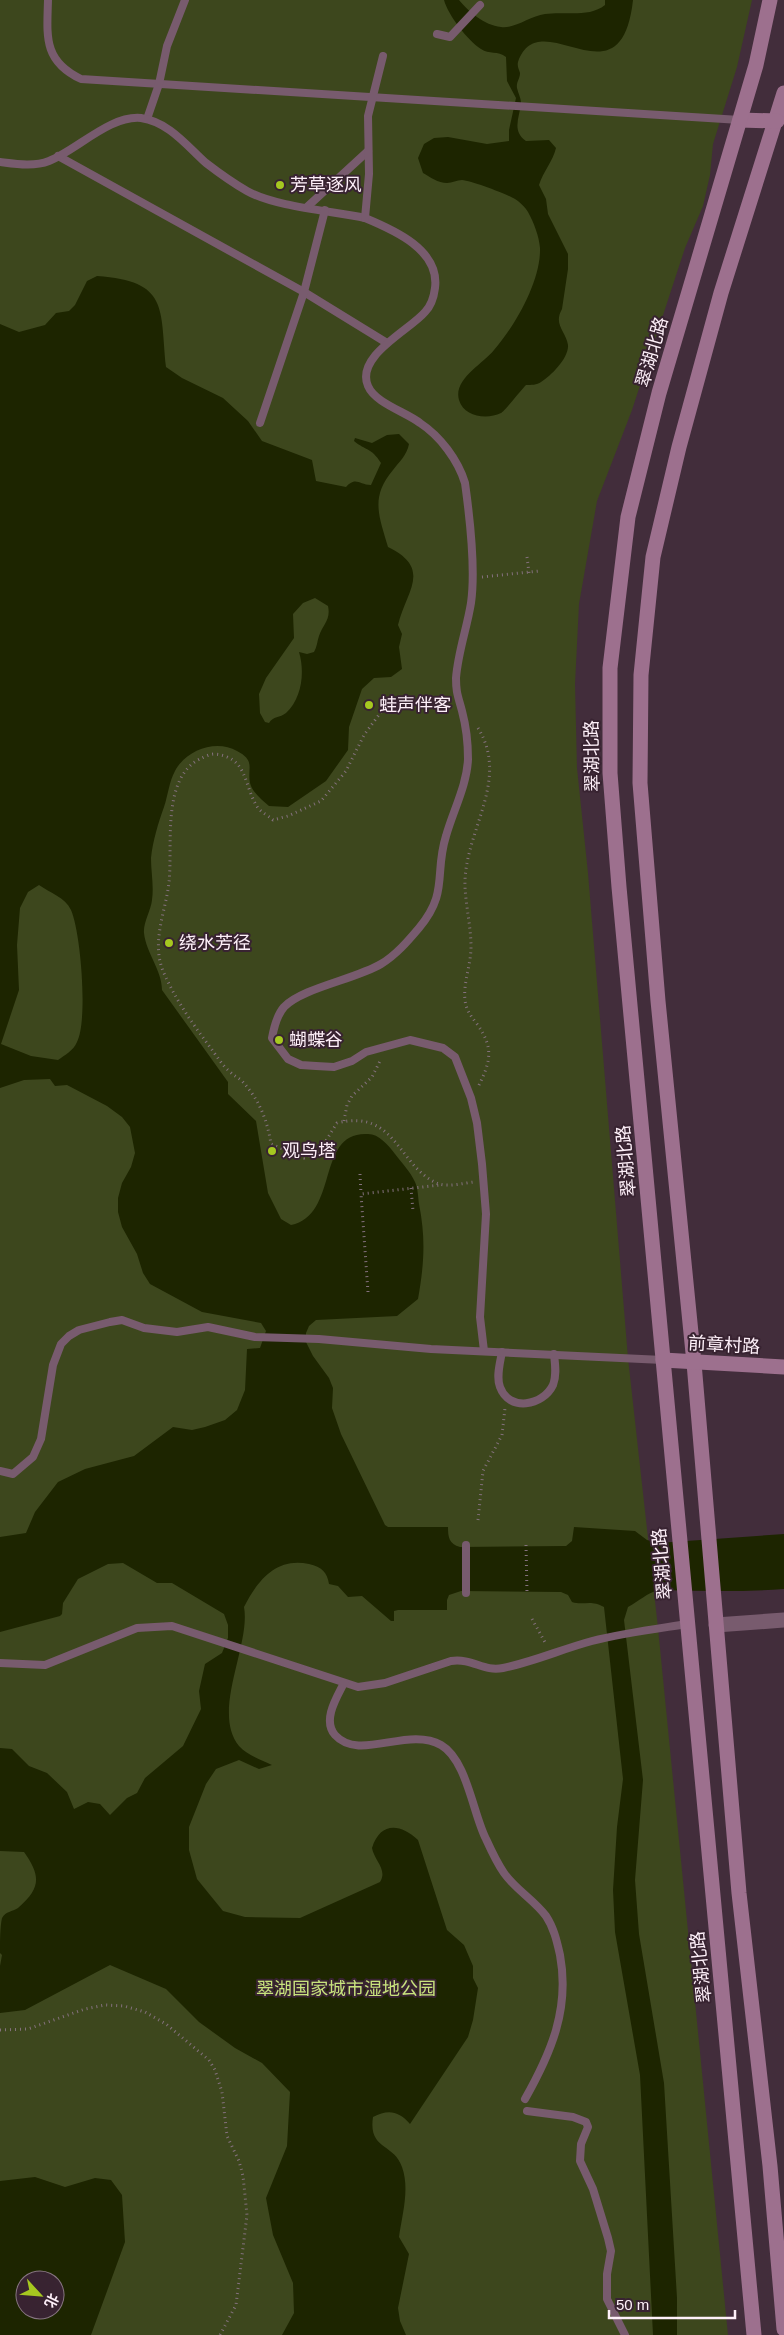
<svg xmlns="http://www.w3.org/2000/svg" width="784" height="2335" viewBox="0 0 784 2335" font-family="Arial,'Noto Sans SC',sans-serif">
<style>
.green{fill:#3d471d;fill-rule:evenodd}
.water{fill:#1d2500;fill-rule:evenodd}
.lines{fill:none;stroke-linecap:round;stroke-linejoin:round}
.path{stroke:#84717d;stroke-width:3;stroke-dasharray:1 4;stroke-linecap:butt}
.lane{stroke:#785b6e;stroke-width:8}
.street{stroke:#785b6e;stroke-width:15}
.secondary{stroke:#9d708e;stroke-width:15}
.poi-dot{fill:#a6c820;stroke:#382331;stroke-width:2}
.labels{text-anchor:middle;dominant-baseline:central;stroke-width:4;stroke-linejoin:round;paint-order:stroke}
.poi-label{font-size:18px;fill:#fef0f9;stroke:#382331;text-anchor:start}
.street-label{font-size:18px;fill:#fef0f9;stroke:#382331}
.park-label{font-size:18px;fill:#c8e37d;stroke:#382331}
</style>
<rect width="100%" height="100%" fill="#422d3b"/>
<path class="green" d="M0,0H752L737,67L713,144L710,175L703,206L685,248L632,410L597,501L579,604L575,684L577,768L588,873L628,1358L658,1628L728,2335H0ZM25,2280H55V2310H25Z"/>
<g class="water">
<path d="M444,0H459C469,12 484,25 501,27C515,29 530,16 545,14C565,11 589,18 605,5V0H633C621,110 540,0 518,62C517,67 519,69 520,73C520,79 516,82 517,88C518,93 521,98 521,103C520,116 511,131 526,141L549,140L556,148C553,161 543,172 539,185L546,199L548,214L568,254V269L562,309C553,325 566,331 568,345C569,358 551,376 541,382C537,385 531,385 526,385C521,390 504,412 501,413C487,420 464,417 459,400C453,379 483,364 494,350C515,326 541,281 540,248C539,236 534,223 528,212C526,208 520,202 515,199C507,194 472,181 462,180C457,180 452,183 447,183C438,183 430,177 423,173L418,158L424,144L434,138L448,137L487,144L509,141V130L516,98L507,81L506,57C498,50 489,55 481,49C468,41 448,15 444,0Z"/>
<path d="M97,276C169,281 160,308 166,367L182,378L223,398L248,421L262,441L312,460L316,481L346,487C356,476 359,485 371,485L381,463C371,447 366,451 354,441L355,438L372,443L387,435L399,434L409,444C407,455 399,462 393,470C370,497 379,516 388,547C433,569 406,591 398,625L402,634L399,647L402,669L391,677L374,678L362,689L349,727L348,750L326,781L288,807L269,806C262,800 252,792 250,783C247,768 256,761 237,751C216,739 186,750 175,771C169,782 168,795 164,807C158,824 153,840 151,858C151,872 154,886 152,900C151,910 143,923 144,933C146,953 162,970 162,990L228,1082V1094L256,1121L268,1193L281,1219L291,1225C340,1215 315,1131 368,1134C379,1134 388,1145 395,1154C401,1162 410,1171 415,1182C418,1188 418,1197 419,1204C426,1239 424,1265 418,1299L397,1316L316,1320L309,1326L306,1333V1342L313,1356L329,1378L333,1388L332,1408L341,1434L385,1525L388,1527H448C448,1537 449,1544 460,1547L566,1546L572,1541L574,1527L635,1531L647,1540L658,1543L784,1534V1589C742,1592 701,1591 659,1590C647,1593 639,1601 628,1607L624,1620L643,1780L635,1880L639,1934L664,2083L677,2298V2335H653L640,2075L615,1932L613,1890L617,1827L623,1779L604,1607C590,1599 584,1606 572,1602L568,1595L561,1592L461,1591L449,1595L447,1600V1610H398L394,1611V1621H391L362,1596L348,1597L338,1586L329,1584C327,1572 322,1567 309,1564C276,1557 258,1580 244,1607C251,1645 211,1712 239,1746C247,1755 261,1760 272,1765L259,1769L239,1760L216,1769L206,1784L189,1827V1850L197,1879L223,1911L245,1917L300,1918L380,1882C388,1870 374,1860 372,1848C380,1822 400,1823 418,1840L447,1930L464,1945L473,1966V1978L478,1988L473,2020L468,2037L410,2124C399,2111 388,2109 373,2117C368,2150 394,2143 402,2167C410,2189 402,2215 399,2237L409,2254L398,2308L400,2321L406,2335H282L294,2313L293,2283L273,2235L266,2198L287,2146L290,2092L262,2063L235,2048L199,2022L166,1989L110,1965L25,2010L0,2013V1966L2,1955L0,1953C0,1943 0,1926 2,1918C6,1911 12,1912 18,1908C41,1888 41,1876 24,1852L0,1851V1748L12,1749L29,1766L47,1773L67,1792L74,1809L88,1802L100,1804L110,1815L127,1798L137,1793L145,1778L183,1746L201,1709L199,1691L205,1664L222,1653L228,1638V1625L224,1614L172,1583H157L123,1563L108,1564L78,1579L63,1603L62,1614L60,1616L0,1632V1537L26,1533L35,1512L58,1482L85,1469L134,1456L173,1427L192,1430L205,1427L225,1420L237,1410L245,1390L247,1349L260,1348L266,1331L261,1323L202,1312L150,1284L143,1273L137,1254L122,1227L118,1212V1198L122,1183L131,1167L135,1153L130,1127L122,1117L107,1106L67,1085L55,1086L50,1079L24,1080L0,1088V324L19,332L45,325L56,313L69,311L75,305L87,281ZM315,598L328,606C331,620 323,624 319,636C317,642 317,647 314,652L307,654L299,652C305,672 302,698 286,713C280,718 273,716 269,723L265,722L260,713L259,694L266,678L294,638L293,614L303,603ZM39,885C50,893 65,897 71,910C81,933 88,1021 77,1042C73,1051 65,1055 58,1060L31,1056L1,1044L19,990L17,945L20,908L28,892Z"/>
<path d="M35,2177L65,2187L95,2178L111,2180L122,2195L125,2242L91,2335H0V2181ZM25,2280H55V2310H25Z"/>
</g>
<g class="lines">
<g class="path">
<polyline points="527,557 529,573"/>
<polyline points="482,577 539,571"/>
<path d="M447,700L425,702L414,698L384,708L364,735L346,771L321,801L288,816L273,820C269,816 262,813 258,808C243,786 249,757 214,754C210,754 204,757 200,759C161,778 173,847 169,882C166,911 151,941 163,971C175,999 192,1023 210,1047C216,1055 222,1065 229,1071C233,1075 237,1077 241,1080C259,1099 267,1119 271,1144L304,1158L319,1152L337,1123C397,1108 398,1168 439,1184C449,1187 464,1183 474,1182"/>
<path d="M478,728C511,781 463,833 465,887C466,907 471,927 471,947C471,965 463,983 465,1000C466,1010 471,1016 477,1024C494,1048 491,1061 478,1087"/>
<polyline points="344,1121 347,1105 352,1096 372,1077 381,1059"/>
<polyline points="360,1174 361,1194"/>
<polyline points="411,1188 413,1211"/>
<polyline points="368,1292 361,1194 440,1185"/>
<polyline points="478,1520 483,1471 502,1435 505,1408"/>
<polyline points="526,1545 527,1593"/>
<polyline points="532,1619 546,1644"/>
<polyline points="0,2030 28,2029 85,2009 105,2005 124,2006 145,2012 166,2024 209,2060 215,2070 222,2092 227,2136 239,2161 243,2176 247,2215 236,2305 220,2335"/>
</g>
<g class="lane">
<path d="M48,0C47,36 43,61 81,79L740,120"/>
<polyline points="437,34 450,37 480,5"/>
<polyline points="147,119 159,84 167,46 185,0"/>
<polyline points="58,156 304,292 387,343"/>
<path d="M0,162C16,164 34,167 49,161C77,150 110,115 141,118C169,122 187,146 206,163C219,173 233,183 247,191C275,207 332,211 365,218C394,230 440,250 435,288C434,296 431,306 425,312C410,330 355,356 368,386C375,403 406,412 420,423C440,436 458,460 465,483C470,519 476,568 471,603C467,628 458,652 456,678C456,693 458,696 462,711C466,726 468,743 468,759C467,785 453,811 446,836C434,874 449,892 419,928C408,941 396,955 381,964C356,979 302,988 284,1007C277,1015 274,1027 272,1038L288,1059L301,1065L316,1066L334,1067L352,1061L366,1052L410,1040L443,1048L455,1057L471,1098L477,1123L482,1164L486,1214L480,1317L484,1351"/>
<polyline points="307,207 368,151"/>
<polyline points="365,218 369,174 368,116 383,56"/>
<polyline points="260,423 304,292 325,210"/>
<path d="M502,1352C500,1363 496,1377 500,1387C509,1412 543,1406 553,1385C557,1375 555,1364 554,1354"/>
<polyline points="0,1471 13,1474 33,1457 41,1439 53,1365 61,1344 69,1336 79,1330 110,1322 122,1320 144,1328 177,1332 208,1327 255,1337 319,1339 431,1349 663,1360"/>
<polyline points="466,1545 466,1593"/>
<path d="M0,1663L45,1665L137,1628L172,1626L358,1687L385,1683L451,1661C473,1658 483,1672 503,1668C533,1662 562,1649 592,1641C623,1633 655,1629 687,1624"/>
<path d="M344,1683C337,1697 322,1720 335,1735C359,1762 408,1726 441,1745C467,1760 473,1814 486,1839C491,1850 497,1863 504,1873C515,1889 534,1900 546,1916C554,1928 557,1942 560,1955C570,2009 551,2053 525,2099"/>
<polyline points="527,2111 573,2117 586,2122 588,2127 581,2144 580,2161 593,2189 608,2238 611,2251 607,2274 607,2299 625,2335"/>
</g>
<polyline class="street" points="716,1625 784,1620"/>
<g class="secondary">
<polyline points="784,93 721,293 679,447 653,557 641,675 640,783 658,1001 694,1363 739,1893 770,2166 784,2329"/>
<polyline points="740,120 777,121"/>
<polyline points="663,1360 784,1367"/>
<polyline points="754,2335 619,887 610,773 610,668 628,517 659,393 756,65 770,0"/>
</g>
</g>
<g class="poi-dot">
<circle cx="280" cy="185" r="5"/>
<circle cx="369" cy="705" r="5"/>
<circle cx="169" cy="943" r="5"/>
<circle cx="279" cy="1040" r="5"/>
<circle cx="272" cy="1151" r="5"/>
</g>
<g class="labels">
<g class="poi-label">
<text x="290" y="185">芳草逐风</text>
<text x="379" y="705">蛙声伴客</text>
<text x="179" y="943">绕水芳径</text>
<text x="289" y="1040">蝴蝶谷</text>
<text x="282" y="1151">观鸟塔</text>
</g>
<g class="street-label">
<text transform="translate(652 352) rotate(-74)">翠湖北路</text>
<text transform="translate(592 756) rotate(-91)">翠湖北路</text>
<text transform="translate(626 1161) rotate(-95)">翠湖北路</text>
<text transform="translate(724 1345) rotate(3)">前章村路</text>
<text transform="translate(662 1564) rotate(-95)">翠湖北路</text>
<text transform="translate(701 1967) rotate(-96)">翠湖北路</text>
</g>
<g class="park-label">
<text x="346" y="1989">翠湖国家城市湿地公园</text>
</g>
</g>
<g transform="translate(40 2295) rotate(116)"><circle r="24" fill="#382331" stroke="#877581"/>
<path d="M0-4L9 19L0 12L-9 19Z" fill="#a6c820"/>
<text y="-8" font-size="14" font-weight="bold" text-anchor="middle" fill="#fef0f9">北</text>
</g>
<path d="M609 2310v8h126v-8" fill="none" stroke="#fef0f9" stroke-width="2.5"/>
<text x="616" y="2310" font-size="15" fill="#fef0f9" stroke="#382331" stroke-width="4" paint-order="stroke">50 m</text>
</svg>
